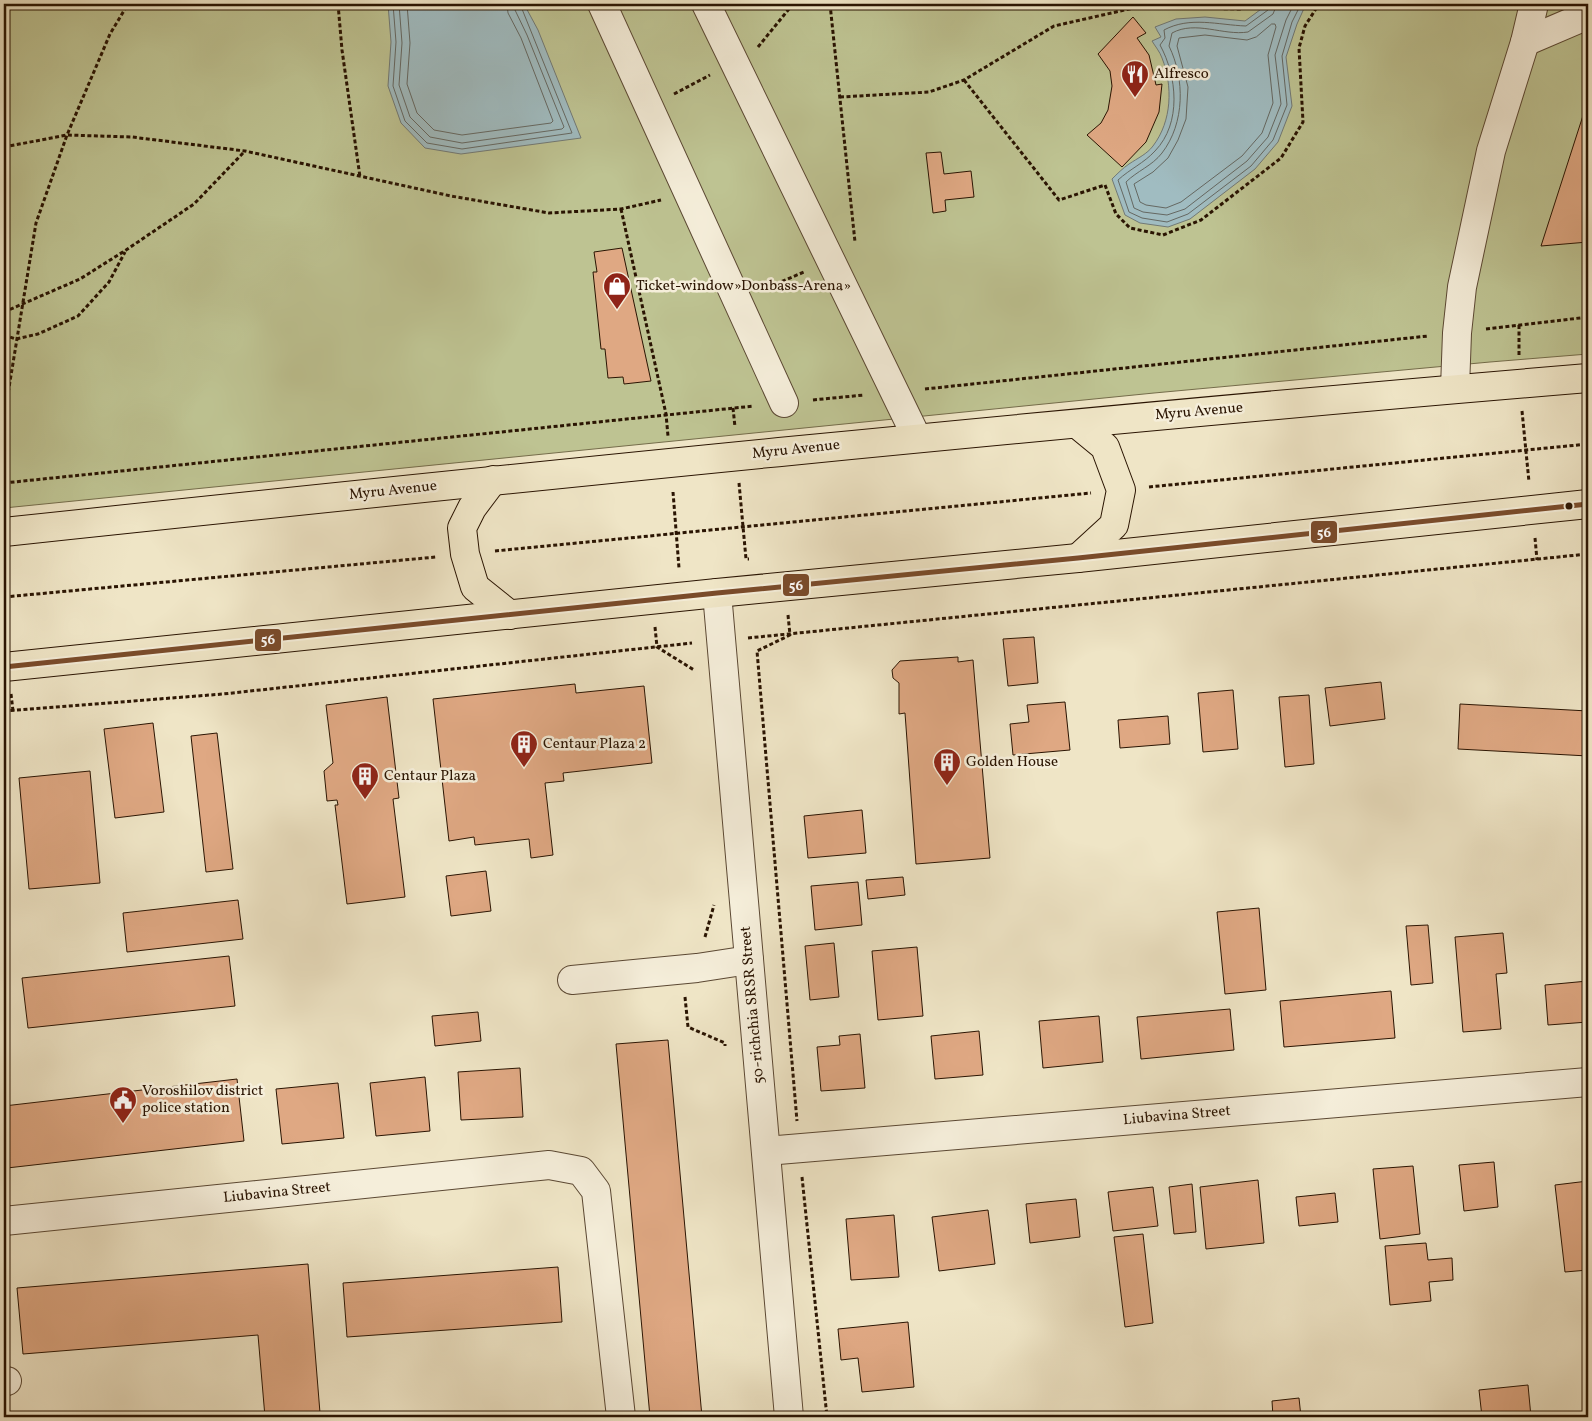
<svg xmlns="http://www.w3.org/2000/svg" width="1592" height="1421" viewBox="0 0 1592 1421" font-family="Vollkorn,serif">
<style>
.green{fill:#bec392;stroke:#746c4a}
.water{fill:#a0bcc1;stroke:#717975}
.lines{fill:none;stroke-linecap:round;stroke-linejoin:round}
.shore{stroke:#656862;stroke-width:1}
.building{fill:#dfa883;stroke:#2a1402}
.minor-casing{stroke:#5b4833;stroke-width:30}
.major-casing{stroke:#2a1402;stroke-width:30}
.path{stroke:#2a1402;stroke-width:3;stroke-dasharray:4 2.5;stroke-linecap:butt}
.minor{stroke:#f5eeda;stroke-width:28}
.major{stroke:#efe5c6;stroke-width:28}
.bus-1-casing{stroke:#f5eeda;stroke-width:9}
.bus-1{stroke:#7a4b2a;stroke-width:5}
.bus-dot{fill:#2a1402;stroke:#f5eeda;stroke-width:2}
.labels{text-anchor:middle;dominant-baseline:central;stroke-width:5;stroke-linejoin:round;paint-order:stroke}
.poi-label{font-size:15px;fill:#2a1402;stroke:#f5eeda;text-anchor:start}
.street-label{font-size:15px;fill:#2a1402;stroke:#f5eeda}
.line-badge{stroke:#f5eeda;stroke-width:2}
.badge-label{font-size:14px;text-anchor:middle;font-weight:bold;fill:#fff}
</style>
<rect width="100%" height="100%" fill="#efe5c6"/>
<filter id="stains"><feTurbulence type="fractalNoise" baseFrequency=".004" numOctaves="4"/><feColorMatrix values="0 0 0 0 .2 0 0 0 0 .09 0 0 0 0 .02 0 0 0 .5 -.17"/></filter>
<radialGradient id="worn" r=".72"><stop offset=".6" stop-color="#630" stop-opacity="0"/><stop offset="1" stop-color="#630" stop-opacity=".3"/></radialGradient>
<polygon class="green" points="4,4 1588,4 1588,354 1490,362 1154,393 4,508"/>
<g class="water">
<polygon points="388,4 524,4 538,30 581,138 461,154 425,148 401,123 388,86 391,42"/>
<path d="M1268,4H1306L1297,24L1286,57L1292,106L1278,142L1255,169L1190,219L1168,227L1140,223L1125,215L1112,179C1117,174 1123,168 1129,164C1138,158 1147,154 1153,146C1172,121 1173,86 1162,58C1160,52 1155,46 1152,41L1161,37L1155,27L1176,19L1205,17L1245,21Z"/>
</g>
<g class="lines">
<g class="shore">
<polyline points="393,4 396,42 393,86 405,121 427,143 462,149 572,133 520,4"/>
<polyline points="399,4 402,43 399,85 410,117 430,137 462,143 562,129 564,127 527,35 515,10 514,4"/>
<polyline points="407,4 410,43 407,84 417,113 434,130 462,135 551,123 553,121 521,38 508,13 507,4"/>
<path d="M1271,4L1268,10L1246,26C1218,25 1190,16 1164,30L1165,38L1160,45C1177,76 1182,123 1155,151C1144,163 1130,169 1118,180L1129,212L1142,218L1167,222L1188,214L1251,166L1273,140L1287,105L1282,56L1292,22L1301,4"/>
<path d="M1277,4L1273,14L1248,32C1223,36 1196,20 1172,33L1169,46C1185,79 1185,123 1162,153C1152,166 1137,171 1126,182L1134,208L1143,212L1167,215L1185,209L1247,161L1268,137L1281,104L1275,55L1286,20L1294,4"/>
<polygon points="1272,24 1275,24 1276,27 1268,55 1273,103 1262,133 1242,156 1181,202 1166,208 1146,205 1140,202 1134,184 1153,172 1168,158 1178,140 1186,119 1188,87 1177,46 1179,38 1205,35 1247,40 1256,37"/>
</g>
</g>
<g class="building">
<polygon points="1133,17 1146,33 1137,38 1149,55 1156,85 1162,84 1159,112 1146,142 1122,167 1087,135 1101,123 1108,110 1112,86 1110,71 1098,54"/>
<polygon points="1588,100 1588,242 1541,246"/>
<polygon points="941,152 944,174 971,171 974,197 945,200 946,211 933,213 926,153"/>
<polygon points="622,248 651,381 624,384 623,377 608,378 605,349 601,349 593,272 597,272 594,252"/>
<polygon points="1034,637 1038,683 1008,686 1003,639"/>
<polygon points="958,657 958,662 973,660 990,858 916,864 905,713 899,714 899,683 893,678 892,670 900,661"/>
<polygon points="1381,682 1385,719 1330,726 1325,688"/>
<polygon points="575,684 576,693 644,686 652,763 563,773 564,781 545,783 553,855 531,858 529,839 475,845 474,837 449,841 433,699"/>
<polygon points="1233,690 1238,749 1203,752 1198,693"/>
<polygon points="1309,695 1314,764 1285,767 1279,697"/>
<polygon points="387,697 399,798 393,799 405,897 347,904 335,805 338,805 337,800 327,801 324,771 333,763 326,705"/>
<polygon points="1065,702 1070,750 1013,755 1010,724 1029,722 1027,705"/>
<polygon points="1460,704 1588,711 1588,756 1458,749"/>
<polygon points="1168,716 1170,744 1120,748 1118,720"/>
<polygon points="153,723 164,812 115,818 104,729"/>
<polygon points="217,733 233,869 206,872 191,736"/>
<polygon points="90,771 100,883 29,889 19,778"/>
<polygon points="862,810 866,853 808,858 804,816"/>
<polygon points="486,871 491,911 451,916 446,876"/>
<polygon points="903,877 905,895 868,899 866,880"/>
<polygon points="858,882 862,925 815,930 811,886"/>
<polygon points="238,900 243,939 127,952 123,913"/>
<polygon points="1259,908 1266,990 1225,994 1217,912"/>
<polygon points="1428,925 1433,983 1411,985 1406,926"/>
<polygon points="1503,933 1507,973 1496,974 1501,1029 1463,1032 1455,937"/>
<polygon points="834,943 839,997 810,1000 805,946"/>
<polygon points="917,947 923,1016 878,1020 872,951"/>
<polygon points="229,956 235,1006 28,1028 22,978"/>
<polygon points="1588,981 1588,1022 1548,1025 1545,985"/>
<polygon points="1391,991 1395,1038 1284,1047 1280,1001"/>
<polygon points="1230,1009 1234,1050 1141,1059 1137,1017"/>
<polygon points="478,1012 481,1041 435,1046 432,1016"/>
<polygon points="1099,1016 1103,1062 1043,1068 1039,1021"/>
<polygon points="979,1031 983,1075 935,1079 931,1036"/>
<polygon points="860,1034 865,1088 821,1091 817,1047 840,1045 839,1036"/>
<polygon points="668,1040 702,1417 650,1417 616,1044"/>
<polygon points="520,1068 523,1117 461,1120 458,1072"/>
<polygon points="425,1077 430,1131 376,1136 370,1083"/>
<polygon points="237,1079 244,1141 7,1168 4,1142 4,1106"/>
<polygon points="338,1083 344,1138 282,1144 276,1089"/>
<polygon points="1494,1162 1498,1207 1464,1211 1459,1165"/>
<polygon points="1413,1166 1420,1234 1380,1239 1373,1169"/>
<polygon points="1258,1180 1264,1243 1206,1249 1200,1187"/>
<polygon points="1588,1181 1588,1270 1565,1272 1555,1185"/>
<polygon points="1192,1184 1196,1232 1174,1234 1169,1187"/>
<polygon points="1153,1187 1158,1226 1113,1231 1108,1192"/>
<polygon points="1335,1193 1338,1222 1299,1226 1296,1197"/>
<polygon points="1076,1199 1080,1237 1030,1243 1026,1204"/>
<polygon points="988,1210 995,1264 939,1271 932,1217"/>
<polygon points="894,1215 899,1277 851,1280 846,1219"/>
<polygon points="1143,1234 1153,1323 1125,1327 1114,1237"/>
<polygon points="1426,1243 1428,1260 1452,1258 1453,1280 1429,1282 1431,1301 1390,1305 1385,1246"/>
<polygon points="308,1264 320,1413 265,1417 258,1335 23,1354 17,1288"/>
<polygon points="558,1267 562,1322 347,1337 343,1283"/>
<polygon points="908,1322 914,1387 862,1392 858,1358 841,1360 838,1329"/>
<polygon points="1528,1385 1531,1417 1482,1417 1479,1390"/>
<polygon points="1299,1398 1301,1417 1273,1417 1272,1401"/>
</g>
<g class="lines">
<g class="minor-casing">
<g id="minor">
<polyline points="602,4 784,403"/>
<polyline points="706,4 917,438"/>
<polyline points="1525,42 1588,15"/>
<polyline points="1455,388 1457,333 1462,287 1491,151 1525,42 1534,4"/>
<polyline points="717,593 789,1417"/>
<polyline points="572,980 697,968 749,960"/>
<polyline points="766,1151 1588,1082"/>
<polyline points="4,1221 549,1165 581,1171 596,1191 621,1417"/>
<polyline points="4,1382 7,1381"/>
</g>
</g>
<g class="major-casing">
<g id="major">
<polyline points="1077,424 1105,447 1121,490 1114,525 1078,558"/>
<polyline points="493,480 472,508 462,528 465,554 475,587 510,615"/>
<path d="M4,532C531,476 1059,422 1588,378"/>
<polyline points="4,667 717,593 1078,558 1588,504"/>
</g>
</g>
<g class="path">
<polyline points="338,4 342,50 360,177"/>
<polyline points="830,4 855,242"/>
<polyline points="758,47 793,4"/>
<polyline points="964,80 1059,200 1105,185 1116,214 1130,228 1163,235 1201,220 1281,158 1303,122 1299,48 1305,26 1319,4"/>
<polyline points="674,94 710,75"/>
<polyline points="840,97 929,92 964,80 1054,26 1138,7 1243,9 1250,4"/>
<polyline points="4,147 67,135 132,137 245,151 451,196 549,213 621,209 661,200"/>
<polyline points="621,209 666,414 668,436"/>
<polyline points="764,289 804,272"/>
<polyline points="4,312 80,279 126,250 194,204 245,151"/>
<polyline points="1486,329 1588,317"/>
<polyline points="4,335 16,339 38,334 78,316 109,282 125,252"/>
<polyline points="1519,355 1519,325"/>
<polyline points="925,389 1428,336"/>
<polyline points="813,400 864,395"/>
<polyline points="733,408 735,427"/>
<polyline points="1522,411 1529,482"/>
<polyline points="4,418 36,223 67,135 110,34 128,4"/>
<polyline points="4,483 754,406"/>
<polyline points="739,483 746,559 749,559"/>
<polyline points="1149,487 1588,444"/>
<polyline points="673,492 679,568"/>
<polyline points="1535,538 1537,560"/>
<polyline points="495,551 1091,493"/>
<polyline points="4,597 436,557"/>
<polyline points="788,615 790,635 757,651 797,1121"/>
<polyline points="655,627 657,647 694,670"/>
<polyline points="748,638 1588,554"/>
<polyline points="11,694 13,711"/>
<polyline points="4,711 223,694 692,643"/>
<polyline points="705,937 714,905"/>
<polyline points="685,997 688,1027 725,1043 725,1046"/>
<polyline points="802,1177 827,1417"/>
</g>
<use href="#minor" class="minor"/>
<use href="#major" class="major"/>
<g class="bus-1-casing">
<polyline id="bus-1" points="4,667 717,593 1078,558 1588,504"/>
</g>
<use href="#bus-1" class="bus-1"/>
</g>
<defs>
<g id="restaurant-pin" transform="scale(1.4375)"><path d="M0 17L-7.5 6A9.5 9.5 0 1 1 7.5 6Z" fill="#8f2418" stroke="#f5eeda"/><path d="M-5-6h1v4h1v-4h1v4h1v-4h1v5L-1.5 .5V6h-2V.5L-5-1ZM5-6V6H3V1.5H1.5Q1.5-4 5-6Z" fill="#fff"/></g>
<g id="shop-pin" transform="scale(1.4375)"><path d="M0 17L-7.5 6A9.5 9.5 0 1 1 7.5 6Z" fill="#8f2418" stroke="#f5eeda"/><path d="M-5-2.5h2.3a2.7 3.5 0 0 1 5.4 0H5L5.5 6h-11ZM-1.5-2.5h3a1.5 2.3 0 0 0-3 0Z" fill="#fff"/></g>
<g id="building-pin" transform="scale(1.4375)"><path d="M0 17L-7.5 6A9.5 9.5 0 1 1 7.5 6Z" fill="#8f2418" stroke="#f5eeda"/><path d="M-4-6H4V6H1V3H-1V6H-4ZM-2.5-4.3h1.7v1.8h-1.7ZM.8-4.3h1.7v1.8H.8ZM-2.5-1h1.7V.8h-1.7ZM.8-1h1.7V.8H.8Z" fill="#fff"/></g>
<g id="civic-pin" transform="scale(1.4375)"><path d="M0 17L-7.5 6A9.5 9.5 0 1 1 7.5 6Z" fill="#8f2418" stroke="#f5eeda"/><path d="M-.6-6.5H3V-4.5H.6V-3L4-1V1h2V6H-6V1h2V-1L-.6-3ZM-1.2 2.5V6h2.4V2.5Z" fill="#fff"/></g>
</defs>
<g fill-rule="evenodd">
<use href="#restaurant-pin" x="1135" y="74"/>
<use href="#shop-pin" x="617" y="286"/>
<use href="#building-pin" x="524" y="744"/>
<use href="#building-pin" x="947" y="762"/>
<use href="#building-pin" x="365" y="776"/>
<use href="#civic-pin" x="123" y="1100"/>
</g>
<circle class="bus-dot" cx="1569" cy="506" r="4.5"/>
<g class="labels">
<g class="poi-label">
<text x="1154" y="74">Alfresco</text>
<text x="636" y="286">Ticket-window»Donbass-Arena»</text>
<text x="543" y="744">Centaur Plaza 2</text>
<text x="966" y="762">Golden House</text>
<text x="384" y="776">Centaur Plaza</text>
<text x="142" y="1091">Voroshilov district<tspan x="142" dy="17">police station</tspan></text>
</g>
<g class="street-label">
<text transform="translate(1199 412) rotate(-5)">Myru Avenue</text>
<text transform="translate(796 450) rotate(-6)">Myru Avenue</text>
<text transform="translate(393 491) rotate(-6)">Myru Avenue</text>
<text transform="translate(753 1005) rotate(-95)">50-richchia SRSR Street</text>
<text transform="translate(1177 1116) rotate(-5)">Liubavina Street</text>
<text transform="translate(277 1193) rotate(-6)">Liubavina Street</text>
</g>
</g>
<g class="line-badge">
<rect x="1310" y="520" width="28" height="24" rx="5" fill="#7a4b2a"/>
<rect x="782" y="573" width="28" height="24" rx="5" fill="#7a4b2a"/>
<rect x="254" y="628" width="28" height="24" rx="5" fill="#7a4b2a"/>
</g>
<g class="badge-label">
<text x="1324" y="537">56</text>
<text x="796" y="590">56</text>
<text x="268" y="644">56</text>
</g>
<rect width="1592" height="1421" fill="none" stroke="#efe5c6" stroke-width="20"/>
<rect x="5" y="5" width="1582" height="1411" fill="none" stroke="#2a1402" stroke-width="2.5"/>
<rect x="10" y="10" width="1572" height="1401" fill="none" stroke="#2a1402"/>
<rect width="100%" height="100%" filter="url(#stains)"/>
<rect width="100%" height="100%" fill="url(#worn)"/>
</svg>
